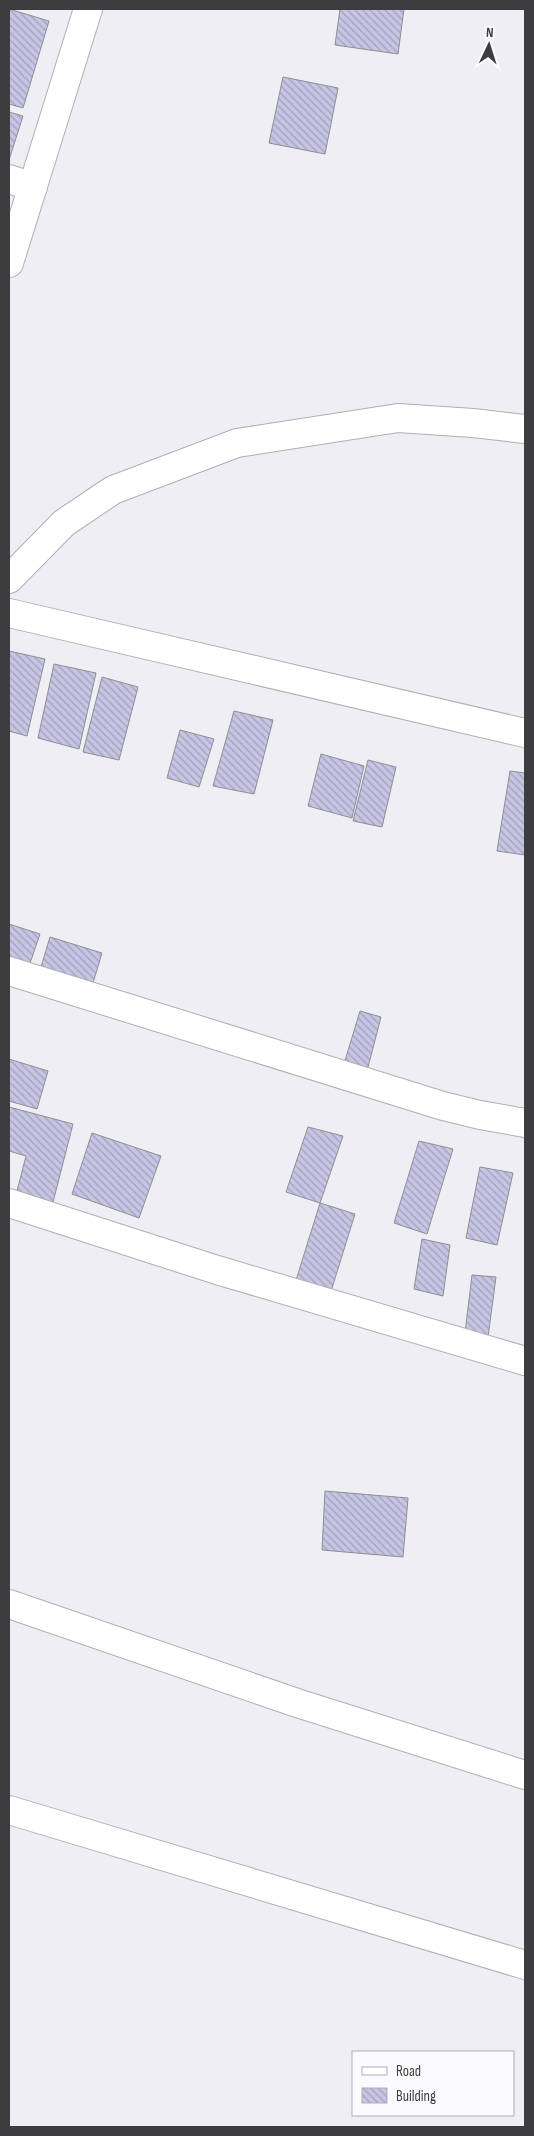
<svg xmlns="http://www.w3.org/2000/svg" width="534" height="2136" viewBox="0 0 534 2136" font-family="'Sofia Sans Condensed',sans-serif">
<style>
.building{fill:url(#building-back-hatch);stroke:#8e8e94}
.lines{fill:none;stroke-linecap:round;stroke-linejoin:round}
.minor-casing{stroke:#afafb4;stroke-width:30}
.major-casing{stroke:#afafb4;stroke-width:30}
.minor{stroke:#fff;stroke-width:28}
.major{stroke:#fff;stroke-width:28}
</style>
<defs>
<pattern id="building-back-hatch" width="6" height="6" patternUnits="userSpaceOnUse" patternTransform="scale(1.25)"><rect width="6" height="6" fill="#c6c5e4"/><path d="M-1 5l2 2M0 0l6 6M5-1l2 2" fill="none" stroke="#a2a1ba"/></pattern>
</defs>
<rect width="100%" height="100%" fill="#eeeef4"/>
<g class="building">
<polygon points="9,9 49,21 23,108 9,104"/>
<polygon points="340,9 404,9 398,54 335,45"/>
<polygon points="283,77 338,88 325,154 269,143"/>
<polygon points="9,112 23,116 9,160"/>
<polygon points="9,651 45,659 27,736 9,731"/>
<polygon points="54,664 96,673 79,749 38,738"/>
<polygon points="102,677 138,687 119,760 83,752"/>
<polygon points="234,711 273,720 254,794 213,786"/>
<polygon points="180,730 214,739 199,787 167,778"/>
<polygon points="321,754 364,766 352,818 308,806"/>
<polygon points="368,760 396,767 382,827 353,821"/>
<polygon points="510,771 525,773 525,855 497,851"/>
<polygon points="9,924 40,934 27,972 9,966"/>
<polygon points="50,937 102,953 90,993 38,977"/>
<polygon points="360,1011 381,1017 367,1071 344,1064"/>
<polygon points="9,1059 48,1071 37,1109 9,1101"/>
<polygon points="9,1107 73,1124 52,1206 16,1195 26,1156 9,1151"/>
<polygon points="308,1127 343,1136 320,1203 286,1192"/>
<polygon points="92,1133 161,1156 139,1218 72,1194"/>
<polygon points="419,1141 453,1149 427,1234 394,1223"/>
<polygon points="480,1167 513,1173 497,1245 466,1238"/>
<polygon points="320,1203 355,1214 328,1301 293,1290"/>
<polygon points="422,1239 450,1245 443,1296 414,1289"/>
<polygon points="472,1275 496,1277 488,1337 465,1333"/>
<polygon points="325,1491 408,1498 403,1557 322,1550"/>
</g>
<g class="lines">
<g class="minor-casing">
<g id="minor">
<polyline points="9,179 33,187"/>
<polyline points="9,579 64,523 113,490 237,443 398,418 473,423 525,429"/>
<polyline points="9,613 525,733"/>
<polyline points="9,971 443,1106 480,1115 525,1123"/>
<polyline points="9,1203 217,1270 525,1361"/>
<polyline points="9,1604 297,1703 525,1775"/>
<polyline points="9,1810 525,1965"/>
</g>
</g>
<g class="major-casing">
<polyline id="major" points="9,263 88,9"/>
</g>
<use href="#minor" class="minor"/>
<use href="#major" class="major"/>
</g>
<rect width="534" height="2136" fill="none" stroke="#3d3d3f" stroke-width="20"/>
<rect x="352" y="2051" width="162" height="65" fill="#fbfbff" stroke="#afafb2"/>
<rect x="362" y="2067" width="25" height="8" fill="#ffffff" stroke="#afafb2"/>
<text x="396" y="2076" font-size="15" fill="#3d3d3f">Road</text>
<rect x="362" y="2088" width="25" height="15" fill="url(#building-back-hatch)" stroke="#afafb2"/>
<text x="396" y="2101" font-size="15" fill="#3d3d3f">Building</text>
<g transform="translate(489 45) rotate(4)" stroke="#fbfbff" stroke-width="4" paint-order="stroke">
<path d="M0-4L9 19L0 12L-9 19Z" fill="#3d3d3f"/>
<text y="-8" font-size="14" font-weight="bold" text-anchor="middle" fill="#3d3d3f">N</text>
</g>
</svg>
